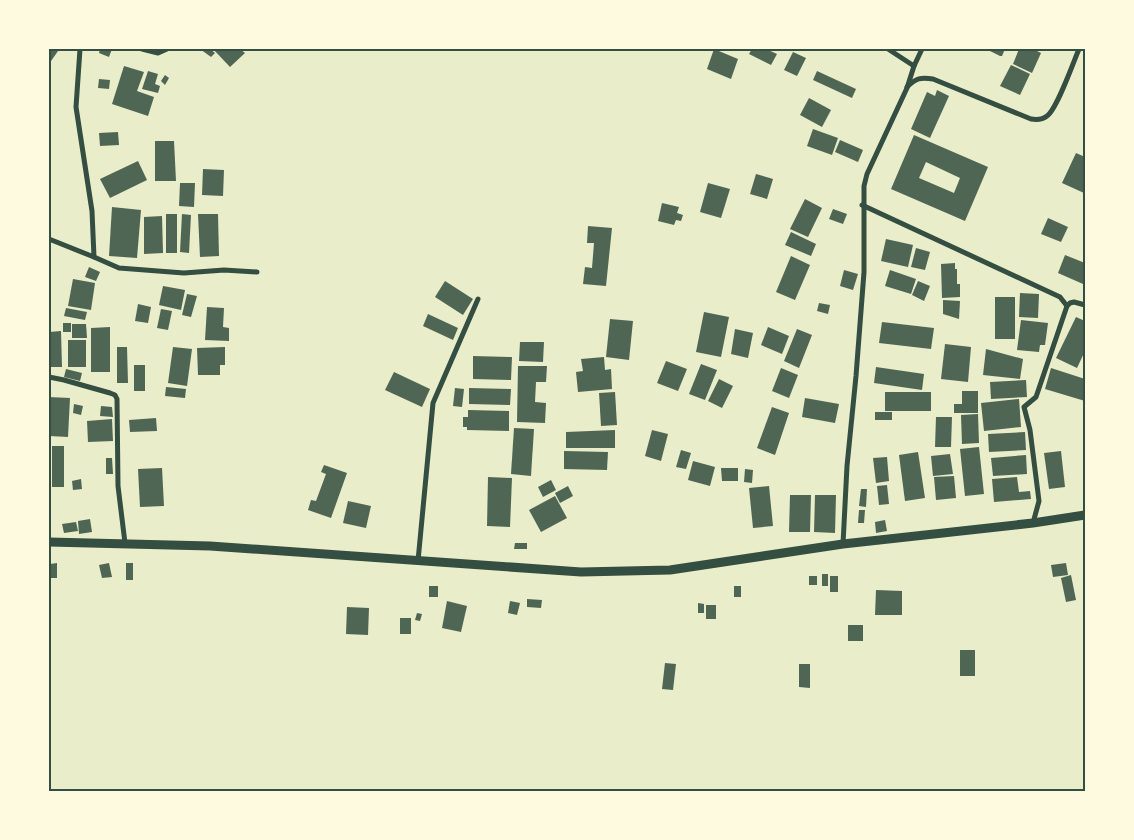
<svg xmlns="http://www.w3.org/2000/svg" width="1134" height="840" viewBox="0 0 1134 840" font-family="'Sofia Sans Condensed',sans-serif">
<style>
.building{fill:#4f6655;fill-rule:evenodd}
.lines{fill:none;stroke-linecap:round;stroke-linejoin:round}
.minor{stroke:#344e41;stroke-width:5}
.secondary{stroke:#344e41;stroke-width:9}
.neatline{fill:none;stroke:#344e41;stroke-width:2}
</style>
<rect width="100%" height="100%" fill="#e9edc9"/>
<g class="building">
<polygon points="49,49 54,49 58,51 49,64"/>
<polygon points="100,49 112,49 109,57 99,53"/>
<polygon points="200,49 210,49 215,53 211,57"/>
<polygon points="213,49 240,49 245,53 230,67"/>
<polygon points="714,49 738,59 731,79 707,69"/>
<polygon points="752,49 766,49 777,54 771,65 749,54"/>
<polygon points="986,49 1005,49 1002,56 1000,56"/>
<polygon points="1019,49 1033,49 1041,53 1032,73 1013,64"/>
<polygon points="793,52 806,58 797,76 784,70"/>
<polygon points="1011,65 1030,74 1020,95 1000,86"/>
<polygon points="124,66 144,72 137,91 154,97 148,116 112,104"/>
<polygon points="148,71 158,74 155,84 160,86 158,93 142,89"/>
<polygon points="817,71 856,89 852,98 813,80"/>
<polygon points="165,75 169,78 165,85 161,81"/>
<polygon points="99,79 110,80 109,89 98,88"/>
<polygon points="937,90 949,96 930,138 911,129 927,92 935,96"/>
<polygon points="809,98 831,110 822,127 800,115"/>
<polygon points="813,129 838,138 832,155 807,146"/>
<polygon points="118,132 119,145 100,146 99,133"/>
<path d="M914,135L988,167L965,221L891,189ZM926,162L960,178L954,193L919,178Z"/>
<polygon points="840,140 863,150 858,162 835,152"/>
<polygon points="155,141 174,141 176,181 155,181"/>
<polygon points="1076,153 1085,157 1085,190 1084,193 1062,183"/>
<polygon points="138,161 147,180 110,198 100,179"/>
<polygon points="203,169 224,170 223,196 202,195"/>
<polygon points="756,174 773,179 767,199 750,194"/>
<polygon points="180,183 195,183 194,207 179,206"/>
<polygon points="708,183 730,189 721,218 700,212"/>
<polygon points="805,199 822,208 808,237 790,229"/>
<polygon points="662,203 679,207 677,213 683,215 681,221 676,220 674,225 658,221"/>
<polygon points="112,207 141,210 137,258 109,256"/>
<polygon points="833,209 847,214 843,224 829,219"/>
<rect x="166" y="214" width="11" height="39"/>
<polygon points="182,214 191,215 189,253 180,252"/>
<polygon points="198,214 218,214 219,256 200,257"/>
<polygon points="162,216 163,253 144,254 144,217"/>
<polygon points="1048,218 1068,227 1061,242 1041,234"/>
<polygon points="588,226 612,228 606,286 583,284 585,267 592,268 594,243 587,243"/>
<polygon points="791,232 816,244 811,256 785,245"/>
<polygon points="886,239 913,245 908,267 881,261"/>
<polygon points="916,248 930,252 925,270 911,267"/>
<polygon points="1065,255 1085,263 1085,279 1083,284 1058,273"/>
<polygon points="791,256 810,265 795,300 776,292"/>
<polygon points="955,263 955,269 957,269 957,284 960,284 960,297 942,298 941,264"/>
<polygon points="89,267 100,272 96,281 85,277"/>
<polygon points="844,270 858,274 853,290 840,286"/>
<polygon points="890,270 916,279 911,294 885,286"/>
<polygon points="73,279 95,283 91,310 68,306"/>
<polygon points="445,281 473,299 463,315 435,297"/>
<polygon points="918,281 930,286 924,301 912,295"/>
<polygon points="163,286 185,290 181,310 159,305"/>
<polygon points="1020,293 1039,294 1038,318 1019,317"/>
<polygon points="187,294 197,296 191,317 182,315"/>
<rect x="995" y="297" width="20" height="42"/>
<polygon points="943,300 960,301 959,319 943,314"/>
<polygon points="819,303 830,305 828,314 817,311"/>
<polygon points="138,304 151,307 148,323 135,321"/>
<polygon points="207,307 224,308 223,327 229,328 229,341 205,340"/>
<polygon points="66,308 87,312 85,320 64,316"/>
<polygon points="161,309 172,311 168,330 157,328"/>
<polygon points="704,312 729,317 721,357 696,352"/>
<polygon points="428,314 458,328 453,340 423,326"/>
<polygon points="1076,317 1085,321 1085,351 1077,368 1056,358"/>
<polygon points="610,319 633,321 629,360 606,357"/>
<polygon points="1021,320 1048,323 1045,345 1040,345 1039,352 1017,350"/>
<polygon points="882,322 934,328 931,349 879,343"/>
<rect x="63" y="323" width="8" height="9"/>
<polygon points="72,324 86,324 87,338 72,338"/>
<polygon points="110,327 110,372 91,372 91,328"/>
<polygon points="768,327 789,336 782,354 761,345"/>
<polygon points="735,329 753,333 748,358 731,354"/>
<polygon points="797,329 812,335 799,368 784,361"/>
<polygon points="61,331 62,367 49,367 49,332"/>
<rect x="68" y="340" width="18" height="27"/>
<polygon points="520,342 544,342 543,362 519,361"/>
<polygon points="945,344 971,347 968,382 941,379"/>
<polygon points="117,347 127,347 128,383 117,383"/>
<polygon points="173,347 192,349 187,386 168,383"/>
<polygon points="225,347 225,365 220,365 220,375 198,375 197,348"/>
<polygon points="986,349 1023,359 1020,379 983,375"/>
<polygon points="473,356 512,357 511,380 473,379"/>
<polygon points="604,357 605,370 611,369 612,389 578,392 576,372 583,371 581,359"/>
<polygon points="666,361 687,369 678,391 657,383"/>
<polygon points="701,364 717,370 705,400 689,394"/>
<rect x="134" y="365" width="11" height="26"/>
<polygon points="518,366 547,366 546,382 536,382 535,402 546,403 545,423 517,422"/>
<polygon points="876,367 924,374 922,390 874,383"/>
<polygon points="781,368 798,375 789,398 772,391"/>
<polygon points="1051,368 1085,379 1085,401 1045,389"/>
<polygon points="66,369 82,373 80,381 64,377"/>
<polygon points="394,372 430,389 422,407 385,390"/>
<polygon points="719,379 733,386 722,408 708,401"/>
<polygon points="1026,380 1027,397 991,399 990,382"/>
<polygon points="166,387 186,389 185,398 165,396"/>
<polygon points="455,388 464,389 462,407 453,406"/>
<polygon points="469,388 511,389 510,405 469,404"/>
<polygon points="962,391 978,391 978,413 954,413 954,404 962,404"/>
<polygon points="615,392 617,425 601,426 599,393"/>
<rect x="885" y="392" width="46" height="19"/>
<polygon points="49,397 70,398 68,437 49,436"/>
<polygon points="805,398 839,404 835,423 802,417"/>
<polygon points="1019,399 1021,427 984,431 981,403"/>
<polygon points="74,404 83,406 81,415 73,413"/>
<polygon points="101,406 112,407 113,417 100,416"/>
<polygon points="772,407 789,413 775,455 757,448"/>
<polygon points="468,410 509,411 509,431 467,430 467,427 463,427 463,417 468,417"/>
<rect x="875" y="412" width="17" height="8"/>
<polygon points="978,414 979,443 962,444 961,415"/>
<polygon points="936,417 952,417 951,447 935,447"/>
<polygon points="156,418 157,431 130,432 129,420"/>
<polygon points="112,419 113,441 88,442 87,421"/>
<polygon points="514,428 534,429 531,476 511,474"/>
<polygon points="615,430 615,448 566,448 566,432"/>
<polygon points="652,430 668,434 661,461 645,456"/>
<polygon points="1025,432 1026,450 989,452 988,434"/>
<rect x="52" y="446" width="12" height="41"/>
<polygon points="979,447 984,494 965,496 960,449"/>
<polygon points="681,450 691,453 686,469 676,467"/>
<polygon points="564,451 608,452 607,470 564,469"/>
<polygon points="1061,451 1065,487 1049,489 1044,453"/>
<polygon points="918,452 925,498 905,501 899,455"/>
<polygon points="950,454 953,474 933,476 931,456"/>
<polygon points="1026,455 1027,474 993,476 991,458"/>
<polygon points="887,457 889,481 876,483 873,458"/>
<polygon points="106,458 112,458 113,474 106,474"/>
<polygon points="693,461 715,467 710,486 688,480"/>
<polygon points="324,465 347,473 331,518 308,510 311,500 316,501 326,474 321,472"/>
<polygon points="162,468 164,506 140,507 138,469"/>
<polygon points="721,468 738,468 738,481 722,481"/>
<polygon points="745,469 753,470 752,483 744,482"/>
<polygon points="954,476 956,498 936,500 934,477"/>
<polygon points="488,477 512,478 510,527 487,526"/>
<polygon points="1017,477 1019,492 1030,491 1031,499 994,502 992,479"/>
<polygon points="81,479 82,489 73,490 72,481"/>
<polygon points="551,480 556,490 543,497 538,487"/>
<polygon points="887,485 889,504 879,505 877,486"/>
<polygon points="568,486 573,496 560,503 555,493"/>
<polygon points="769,486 773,526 753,528 749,488"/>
<polygon points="861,489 867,489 866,507 859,506"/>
<polygon points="790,495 811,495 810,532 789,532"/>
<polygon points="815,495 836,495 835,533 814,532"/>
<polygon points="555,496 567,518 541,532 529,510"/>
<polygon points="348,501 371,506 366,528 343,523"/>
<polygon points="859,510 865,510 864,523 858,523"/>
<polygon points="90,519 92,532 79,534 78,521"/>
<polygon points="885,520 887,531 876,533 875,522"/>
<polygon points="76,522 78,531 64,533 62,524"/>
<polygon points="515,543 527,543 527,549 514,549"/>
<polygon points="57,563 57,578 50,578 50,564"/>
<polygon points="109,563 112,577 102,578 99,565"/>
<rect x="126" y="563" width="7" height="17"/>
<polygon points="1066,563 1068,575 1053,577 1051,565"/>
<rect x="822" y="574" width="6" height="12"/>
<polygon points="1071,575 1076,600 1066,602 1061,578"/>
<rect x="809" y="576" width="8" height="9"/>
<rect x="830" y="576" width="8" height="16"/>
<rect x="429" y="586" width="9" height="11"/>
<rect x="734" y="586" width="7" height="11"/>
<polygon points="876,590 902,591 902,615 875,615"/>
<polygon points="527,599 542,600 541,608 527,607"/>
<polygon points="447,601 467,606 461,632 442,628"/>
<polygon points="510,601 520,603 517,615 508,613"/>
<polygon points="698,603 704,604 704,613 698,613"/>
<rect x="706" y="605" width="10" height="14"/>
<polygon points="347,607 369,608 368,635 346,634"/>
<polygon points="417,613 422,614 420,621 415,620"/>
<rect x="400" y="618" width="11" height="16"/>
<rect x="848" y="625" width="15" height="16"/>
<rect x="960" y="650" width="15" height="26"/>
<polygon points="665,663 676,664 673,690 662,689"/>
<polygon points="799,664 810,664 810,688 799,687"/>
</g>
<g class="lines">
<g class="minor">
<polyline points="142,49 158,53 167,49"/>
<polyline points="888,49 914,66"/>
<path d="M907,87C916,78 921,77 933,79L1031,119C1037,120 1042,120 1047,116C1057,109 1073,63 1079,49"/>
<polyline points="862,205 1060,297 1067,306"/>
<polyline points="49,239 94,257 92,211 76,107 80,49"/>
<polyline points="94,257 119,268 184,273 224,270 257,272"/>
<polyline points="49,377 64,380 110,393 115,395 117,399 118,486 125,543"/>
<polyline points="1033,523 1039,501 1030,430 1024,407 1036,397 1067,306 1070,303 1074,302 1085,305"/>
<polyline points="843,544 847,466 856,376 864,272 864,186 867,174 907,88 914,66 922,49"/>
<polyline points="418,561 433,403 478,299"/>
</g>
<polyline class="secondary" points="49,542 210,546 581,572 670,570 843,544 1033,523 1085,515"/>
</g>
<rect width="1134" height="840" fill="none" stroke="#fefae0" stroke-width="100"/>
<rect x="50" y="50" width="1034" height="740" class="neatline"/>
</svg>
